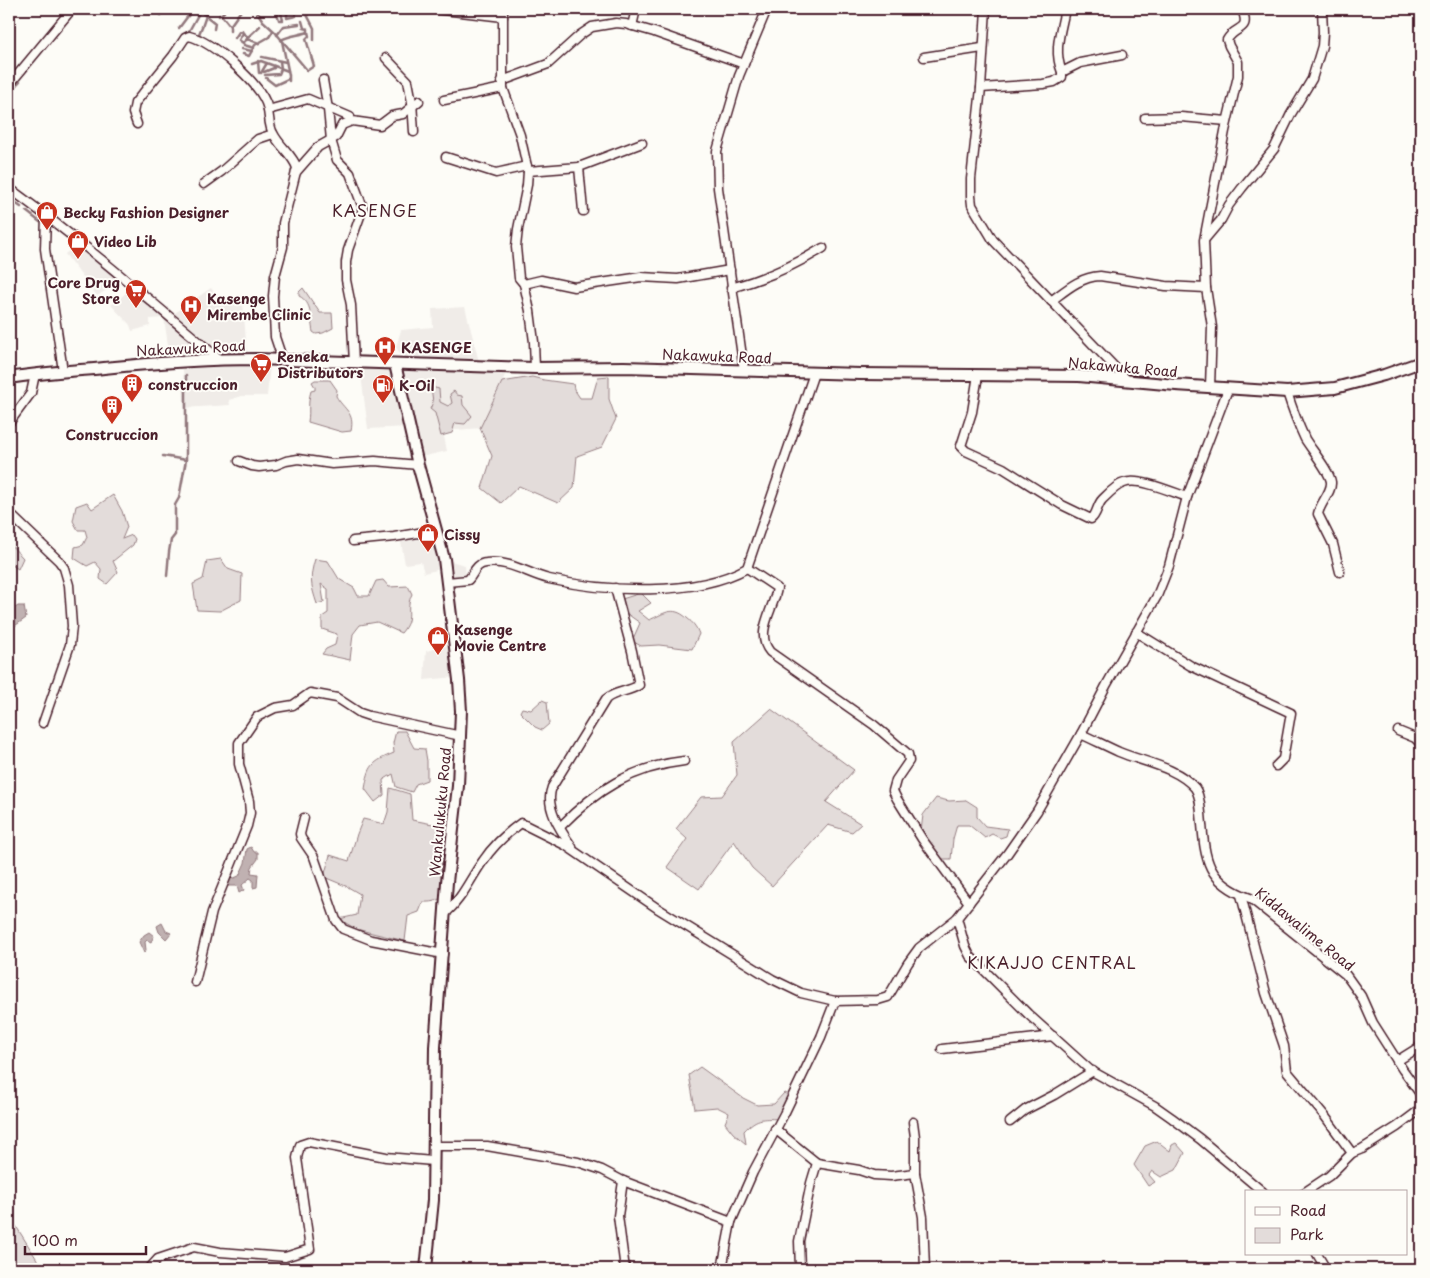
<svg xmlns="http://www.w3.org/2000/svg" width="1430" height="1278" viewBox="0 0 1430 1278" font-family="'Playpen Sans',sans-serif">
<style>
.built{fill:#f0ece8}
.green{fill:#e3dcda;stroke:#967e82}
.water{fill:#c0b1b1;stroke:#91777b}
.lines{fill:none;stroke-linecap:round;stroke-linejoin:round}
.stream{stroke:#91777b;stroke-width:2.5}
.minor-casing{stroke:#4a1f2b;stroke-width:11}
.major-casing{stroke:#4a1f2b;stroke-width:14}
.minor{stroke:#fdfcf7;stroke-width:8}
.major{stroke:#fdfcf7;stroke-width:10}
.labels{text-anchor:middle;dominant-baseline:central;stroke-width:4;stroke-linejoin:round;paint-order:stroke}
.poi-label{font-size:14px;font-weight:bold;fill:#4a1f2b;stroke:#fdfcf7;text-anchor:start}
.street-label{font-size:14px;fill:#4a1f2b;stroke:#fdfcf7}
.quarter-label{font-size:16px;letter-spacing:1px;fill:#4a1f2b;stroke:#fdfcf7}
</style>
<rect width="100%" height="100%" fill="#fdfcf7"/>
<filter id="ink" filterUnits="userSpaceOnUse"><feTurbulence type="fractalNoise" baseFrequency=".02" numOctaves="2"/><feDisplacementMap in="SourceGraphic" scale="10" xChannelSelector="R" yChannelSelector="G"/><feConvolveMatrix kernelMatrix="1 2 1 2 8 2 1 2 1" color-interpolation-filters="sRGB"/></filter>
<g filter="url(#ink)">
<g class="built">
<polygon points="77,244 108,270 121,281 97,296 65,254"/>
<polygon points="211,288 223,304 248,303 243,303 247,354 219,353 172,315"/>
<polygon points="131,289 202,349 204,353 201,356 170,359 164,318 150,319 150,326 132,331 130,325 111,305"/>
<polygon points="465,307 479,362 405,362 396,347 401,330 433,327 432,309"/>
<polygon points="204,364 270,365 267,396 242,396 229,400 230,405 184,408 183,367"/>
<polygon points="360,367 392,369 408,427 368,429"/>
<polygon points="399,370 486,373 505,375 482,428 443,431 447,451 421,457"/>
<polygon points="432,531 441,569 424,573 421,562 405,564 400,537"/>
<polygon points="447,560 465,565 466,583 450,583"/>
<polygon points="451,645 457,677 424,680 426,651"/>
</g>
<g class="green">
<path d="M303,288L320,313H332L333,328L323,333L316,334L313,332C310,318 313,303 299,296V292Z"/>
<polygon points="609,376 609,399 616,419 602,447 577,456 574,488 558,503 519,486 501,503 482,488 492,456 480,428 502,382 532,377 544,380 573,384 574,389 580,398 592,398 598,377"/>
<path d="M315,380H330L337,390L336,396C344,410 355,412 351,431L342,432L308,422C310,409 307,404 311,391L315,390V387L312,382Z"/>
<polygon points="431,387 439,389 440,402 448,406 452,403 450,394 454,391 457,395 462,396 463,405 472,416 465,424 455,423 452,433 441,436 435,413 430,409 433,402"/>
<polygon points="113,495 122,511 127,527 122,539 132,535 135,539 133,545 113,561 118,572 107,584 100,579 101,569 95,562 87,566 74,558 75,547 83,545 87,537 85,530 78,530 73,521 76,506 87,502 92,509"/>
<polygon points="9,543 23,558 18,569 9,563"/>
<polygon points="221,559 228,569 242,574 241,600 220,611 197,610 193,584 203,579 207,561"/>
<path d="M315,559L328,561L339,579L354,588L358,596H369L376,581L383,580L389,587L408,586L412,594C404,610 415,617 401,633L377,622L360,625L353,634L350,660L322,654L326,649L335,645L337,634L322,629V617L328,613V589L321,584L324,602L317,604C311,586 309,578 315,559Z"/>
<path d="M641,593L651,603L638,611L649,620C664,614 672,605 687,618C693,623 696,626 699,634L692,649L659,645L641,646L632,641L640,623L626,613L622,599Z"/>
<polygon points="542,700 547,702 549,724 542,730 535,727 520,712 522,708 531,710"/>
<polygon points="771,709 854,770 826,802 861,824 852,832 828,825 772,886 752,868 734,841 699,889 667,867 687,839 676,829 701,797 722,796 737,775 734,742"/>
<path d="M396,731H405L414,748L425,749L427,761V780L416,784L412,792L396,787L393,774L383,780L384,795L375,802L365,789C369,765 372,762 394,753L393,743Z"/>
<path d="M390,788L410,794L412,820L443,826L441,881C450,897 437,903 423,902L419,912L408,916L405,941L356,929L339,919L357,915L360,894L348,887L324,877L330,855L349,861L357,834L363,819L384,824L388,812Z"/>
<polygon points="936,798 949,801 966,800 977,807 977,817 985,826 1008,829 1006,836 1000,838 992,834 985,838 969,825 957,825 953,839 951,859 941,859 921,831 923,815"/>
<path d="M700,1067L743,1098L757,1105L774,1104L784,1093L790,1096L778,1119C762,1118 756,1118 744,1131L746,1144L733,1133L725,1123L729,1113L717,1107L695,1109L689,1075Z"/>
<polygon points="1157,1141 1170,1151 1172,1145 1176,1143 1185,1153 1176,1170 1161,1177 1152,1171 1149,1175 1155,1182 1148,1186 1134,1165 1145,1146"/>
<polygon points="9,1215 43,1269 9,1269"/>
</g>
<g class="water">
<polygon points="18,606 24,606 26,618 9,630 9,612"/>
<polygon points="251,847 254,852 258,852 258,859 252,867 251,873 258,874 257,887 253,888 253,880 250,878 242,885 244,890 239,893 237,886 227,886 222,880 227,876 234,878 239,876 245,863 247,849"/>
<polygon points="162,923 166,931 171,933 166,939 159,932 157,926"/>
<polygon points="149,932 154,936 151,942 147,940 145,942 146,950 144,953 139,942 144,935"/>
</g>
<g class="lines">
<g class="stream">
<polyline points="189,9 191,12 194,9 199,13 201,12 215,23 214,29"/>
<polyline points="255,9 263,21 275,32 307,70"/>
<polyline points="276,9 279,20 283,20 280,9"/>
<polyline points="287,9 287,18 296,16 294,9"/>
<polyline points="304,9 314,28 314,40"/>
<polyline points="305,11 315,10"/>
<polyline points="161,15 165,9"/>
<polyline points="219,16 224,12 221,9"/>
<polyline points="222,16 230,26 230,31"/>
<polyline points="302,21 304,28 308,29 308,32"/>
<polyline points="230,26 242,9"/>
<polyline points="179,28 191,12"/>
<polyline points="189,31 199,13"/>
<polyline points="277,35 284,26 299,24"/>
<polyline points="235,38 239,32 242,31 243,33"/>
<path d="M205,39L199,34C202,27 207,16 207,9"/>
<path d="M281,40C287,36 300,35 308,32L309,36L306,39L314,66L308,70"/>
<polyline points="282,41 289,75 289,81"/>
<polyline points="259,43 247,39 243,43 239,40 243,33 248,37 260,26"/>
<polyline points="244,45 254,48"/>
<polyline points="242,49 252,51"/>
<polyline points="243,54 249,56 255,45 269,37 273,31"/>
<polyline points="262,57 286,62"/>
<polyline points="258,61 259,73"/>
<polyline points="252,64 261,61 288,71"/>
<polyline points="264,72 274,68 274,67"/>
<polyline points="261,73 267,63"/>
<polyline points="265,75 279,74 281,69 280,61"/>
<polyline points="266,78 275,85 288,79"/>
<polyline points="9,93 20,81"/>
<polyline points="9,199 21,207"/>
<polyline points="26,211 40,222"/>
<polyline points="163,456 186,460"/>
<polyline points="167,576 169,552 171,540 175,535 175,505 179,498 186,460 186,375"/>
</g>
<g class="minor-casing">
<g id="minor">
<polyline points="435,9 503,17"/>
<polyline points="503,9 503,88 520,135 528,171 527,185 518,229 516,247 519,278 524,284 530,311 534,342 535,368"/>
<polyline points="986,9 981,88 971,179 971,196 972,205 993,240 1127,380"/>
<polyline points="632,26 636,9"/>
<polyline points="924,57 982,48"/>
<polyline points="386,58 408,81 412,102 414,132"/>
<path d="M1062,72C1053,50 1061,31 1065,9"/>
<polyline points="323,80 328,109 331,140 337,160 350,173 363,208 348,250 346,262 346,280 351,305 354,363"/>
<polyline points="502,81 548,64 580,35 592,27 616,23 626,24 654,32 744,64"/>
<polyline points="9,85 72,9"/>
<polyline points="981,88 1043,84 1054,82 1062,77 1062,72 1080,63 1122,55"/>
<polyline points="444,100 503,88"/>
<polyline points="268,110 308,99 350,117"/>
<polyline points="1145,118 1181,117 1227,121"/>
<path d="M137,124L133,113L135,103L173,56L185,38L189,36C213,42 257,81 266,103C270,113 268,125 273,133C279,146 293,155 297,168L283,223V247L275,276L273,296L275,337L283,361"/>
<polyline points="446,157 496,173 527,166"/>
<polyline points="579,167 583,211"/>
<polyline points="528,171 579,167 642,143"/>
<polyline points="296,172 318,147 336,137 342,125 352,121 380,125 392,116 403,114 419,101"/>
<polyline points="204,184 222,171 258,139 273,134"/>
<path d="M9,188C82,241 150,300 219,359"/>
<polyline points="46,215 45,249 63,371"/>
<polyline points="1205,239 1221,220 1229,205 1242,188 1274,149 1291,114 1312,79 1322,46 1323,32 1322,9"/>
<polyline points="524,284 541,280 574,287 641,277 678,279 730,270"/>
<path d="M731,288C763,279 794,266 823,248"/>
<path d="M1051,301C1066,290 1080,277 1100,276L1166,286L1206,288"/>
<polyline points="744,370 718,188 717,151 739,76 767,9"/>
<path d="M978,375L972,412L961,446L966,451L1003,468L1062,505L1091,519C1097,515 1097,505 1102,500C1108,494 1116,485 1124,483C1139,477 1172,492 1187,497"/>
<path d="M1210,387L1212,327L1206,288L1204,240L1225,131L1238,76V62L1229,46L1227,40C1236,24 1251,33 1242,9"/>
<path d="M1287,392C1292,408 1298,424 1305,439C1311,449 1330,472 1331,482C1332,492 1320,503 1318,514L1333,544L1340,572"/>
<polyline points="9,423 31,393 35,374"/>
<polyline points="239,461 252,466 259,467 276,465 286,461 298,459 332,464 375,461 418,465"/>
<polyline points="9,513 59,561 64,568 69,585 72,626 70,645 43,723"/>
<polyline points="353,541 394,537 436,530"/>
<path d="M747,568L777,588C774,609 754,633 770,652L874,725L908,754L909,761L896,780L893,791L897,799L922,839L969,903"/>
<path d="M447,582L468,580C474,574 475,564 486,563C511,560 527,574 549,579C606,592 695,597 747,568L814,373"/>
<polyline points="1136,632 1191,666 1291,713 1283,759 1276,766"/>
<polyline points="1398,731 1415,738 1421,744"/>
<path d="M1081,734C1094,740 1106,746 1119,752C1143,762 1177,767 1195,788C1200,795 1200,805 1201,813C1205,857 1204,881 1250,898L1346,975L1361,996L1373,1023L1403,1070L1421,1095"/>
<polyline points="304,818 300,834 301,838 314,857 336,920 343,929 371,940 443,954"/>
<path d="M560,827C596,790 632,767 684,761"/>
<path d="M572,847C561,831 544,807 552,787L606,699C615,691 629,692 639,685L632,651L615,588"/>
<polyline points="1241,895 1266,993 1284,1046 1287,1071 1324,1115 1352,1153"/>
<path d="M445,914C462,899 470,879 483,861C493,846 507,833 521,823L565,845L657,908L772,979L801,993L835,1001L878,1000L888,997L908,963L919,948L957,918L1007,854L1037,811L1081,734L1107,684L1157,596L1169,566L1187,497L1228,389"/>
<polyline points="957,918 965,946 970,956 1028,1014 1090,1070 1155,1106 1172,1118 1200,1139 1263,1192"/>
<polyline points="195,982 212,912 247,826 250,813 249,801 239,764 239,743 257,717 275,708 293,705 310,693 337,698 360,713 369,716 461,736"/>
<polyline points="942,1049 1053,1036"/>
<polyline points="1397,1061 1421,1046"/>
<polyline points="913,1122 915,1137 915,1173 923,1217 925,1269"/>
<polyline points="1010,1122 1025,1110 1054,1095 1093,1071"/>
<polyline points="775,1129 817,1163 811,1183 799,1241 800,1269"/>
<polyline points="433,1146 487,1146 578,1162 602,1170 623,1181 731,1222"/>
<polyline points="817,1163 859,1170 874,1175 891,1176 915,1173"/>
<polyline points="623,1181 618,1216 625,1269"/>
<polyline points="1305,1192 1329,1176 1352,1153 1362,1149 1397,1127 1421,1109"/>
<polyline points="1317,1254 1326,1269"/>
<polyline points="149,1269 158,1259 194,1247 220,1252 285,1257 310,1249 297,1158 300,1145 309,1142 386,1157 433,1161"/>
<polyline points="722,1269 731,1222 753,1172 784,1114 821,1037 835,1001"/>
</g>
</g>
<g class="major-casing">
<g id="major">
<polyline points="395,364 418,465 444,559 459,680 461,711 458,786 447,882 435,1047 433,1200 426,1269"/>
<path d="M9,378C40,373 72,371 104,368C154,363 205,359 256,359L535,368L624,367L860,374L1079,376L1176,385L1287,392L1335,388L1384,375L1421,362"/>
</g>
</g>
<use href="#minor" class="minor"/>
<use href="#major" class="major"/>
</g>
</g>
<defs>
<g id="shop-pin" transform="scale(1.125)"><path d="M0 17L-7.5 6A9.5 9.5 0 1 1 7.5 6Z" fill="#c8321e" stroke="#fdfcf7"/><path d="M-5-2.5h2.3a2.7 3.5 0 0 1 5.4 0H5L5.5 6h-11ZM-1.5-2.5h3a1.5 2.3 0 0 0-3 0Z" fill="#fff"/></g>
<g id="supermarket-pin" transform="scale(1.125)"><path d="M0 17L-7.5 6A9.5 9.5 0 1 1 7.5 6Z" fill="#c8321e" stroke="#fdfcf7"/><path d="M-6-5.5h2.5l.6 2H6L4.5 2H-2.5L-4.4-4H-6ZM-1.5 3.2a1.3 1.3 0 1 0 .1 0ZM3 3.2a1.3 1.3 0 1 0 .1 0Z" fill="#fff"/></g>
<g id="hospital-pin" transform="scale(1.125)"><path d="M0 17L-7.5 6A9.5 9.5 0 1 1 7.5 6Z" fill="#c8321e" stroke="#fdfcf7"/><path d="M-5-5h3v3.5h4V-5h3V5h-3V1.5h-4V5h-3Z" fill="#fff"/></g>
<g id="building-pin" transform="scale(1.125)"><path d="M0 17L-7.5 6A9.5 9.5 0 1 1 7.5 6Z" fill="#c8321e" stroke="#fdfcf7"/><path d="M-4-6H4V6H1V3H-1V6H-4ZM-2.5-4.3h1.7v1.8h-1.7ZM.8-4.3h1.7v1.8H.8ZM-2.5-1h1.7V.8h-1.7ZM.8-1h1.7V.8H.8Z" fill="#fff"/></g>
<g id="fuel-pin" transform="scale(1.125)"><path d="M0 17L-7.5 6A9.5 9.5 0 1 1 7.5 6Z" fill="#c8321e" stroke="#fdfcf7"/><path d="M-5.5-6h7V0h2V4h1.3V-2.5L3-4.5l.8-.8L6-3V5H2.5V1h-1V6h-7ZM-4.2-4.7v3.2H.2V-4.7Z" fill="#fff"/></g>
</defs>
<g fill-rule="evenodd">
<use href="#shop-pin" x="47" y="212"/>
<use href="#shop-pin" x="78" y="241"/>
<use href="#supermarket-pin" x="136" y="290"/>
<use href="#hospital-pin" x="191" y="306"/>
<use href="#hospital-pin" x="385" y="347"/>
<use href="#supermarket-pin" x="261" y="364"/>
<use href="#building-pin" x="132" y="384"/>
<use href="#fuel-pin" x="383" y="385"/>
<use href="#building-pin" x="112" y="406"/>
<use href="#shop-pin" x="428" y="534"/>
<use href="#shop-pin" x="438" y="637"/>
</g>
<g class="labels">
<g class="poi-label">
<text x="63" y="212">Becky Fashion Designer</text>
<text x="94" y="241">Video Lib</text>
<text x="120" y="282" text-anchor="end">Core Drug<tspan x="120" dy="16">Store</tspan></text>
<text x="207" y="298">Kasenge<tspan x="207" dy="16">Mirembe Clinic</tspan></text>
<text x="401" y="347">KASENGE</text>
<text x="277" y="356">Reneka<tspan x="277" dy="16">Distributors</tspan></text>
<text x="148" y="384">construccion</text>
<text x="399" y="385">K-Oil</text>
<text x="112" y="434" text-anchor="middle">Construccion</text>
<text x="444" y="534">Cissy</text>
<text x="454" y="629">Kasenge<tspan x="454" dy="16">Movie Centre</tspan></text>
</g>
<g class="street-label">
<text transform="translate(191 348) rotate(-3)">Nakawuka Road</text>
<text transform="translate(717 356) rotate(2)">Nakawuka Road</text>
<text transform="translate(1123 367) rotate(5)">Nakawuka Road</text>
<text transform="translate(440 812) rotate(-85)">Wankulukuku Road</text>
<text transform="translate(1305 929) rotate(39)">Kiddawalime Road</text>
</g>
<g class="quarter-label">
<text x="375" y="210">KASENGE</text>
<text x="1052" y="962">KIKAJJO CENTRAL</text>
</g>
</g>
<rect width="1430" height="1278" fill="none" stroke="#fdfcf7" stroke-width="30"/>
<rect x="15" y="15" width="1400" height="1248" fill="none" stroke="#4a1f2b" stroke-width="2" filter="url(#ink)"/>
<rect x="1245" y="1190" width="162" height="65" fill="#fdfcf7" stroke="#b5a4a5"/>
<rect x="1255" y="1207" width="25" height="8" fill="#fdfcf7" stroke="#b5a4a5"/>
<text x="1290" y="1216" font-size="15" fill="#4a1f2b">Road</text>
<rect x="1255" y="1228" width="25" height="15" fill="#e3dcda" stroke="#b5a4a5"/>
<text x="1290" y="1240" font-size="15" fill="#4a1f2b">Park</text>
<path d="M25 1246v8h121v-8" fill="none" stroke="#4a1f2b" stroke-width="2.5"/>
<text x="32" y="1246" font-size="15" fill="#4a1f2b" stroke="#fdfcf7" stroke-width="4" paint-order="stroke">100 m</text>
</svg>
